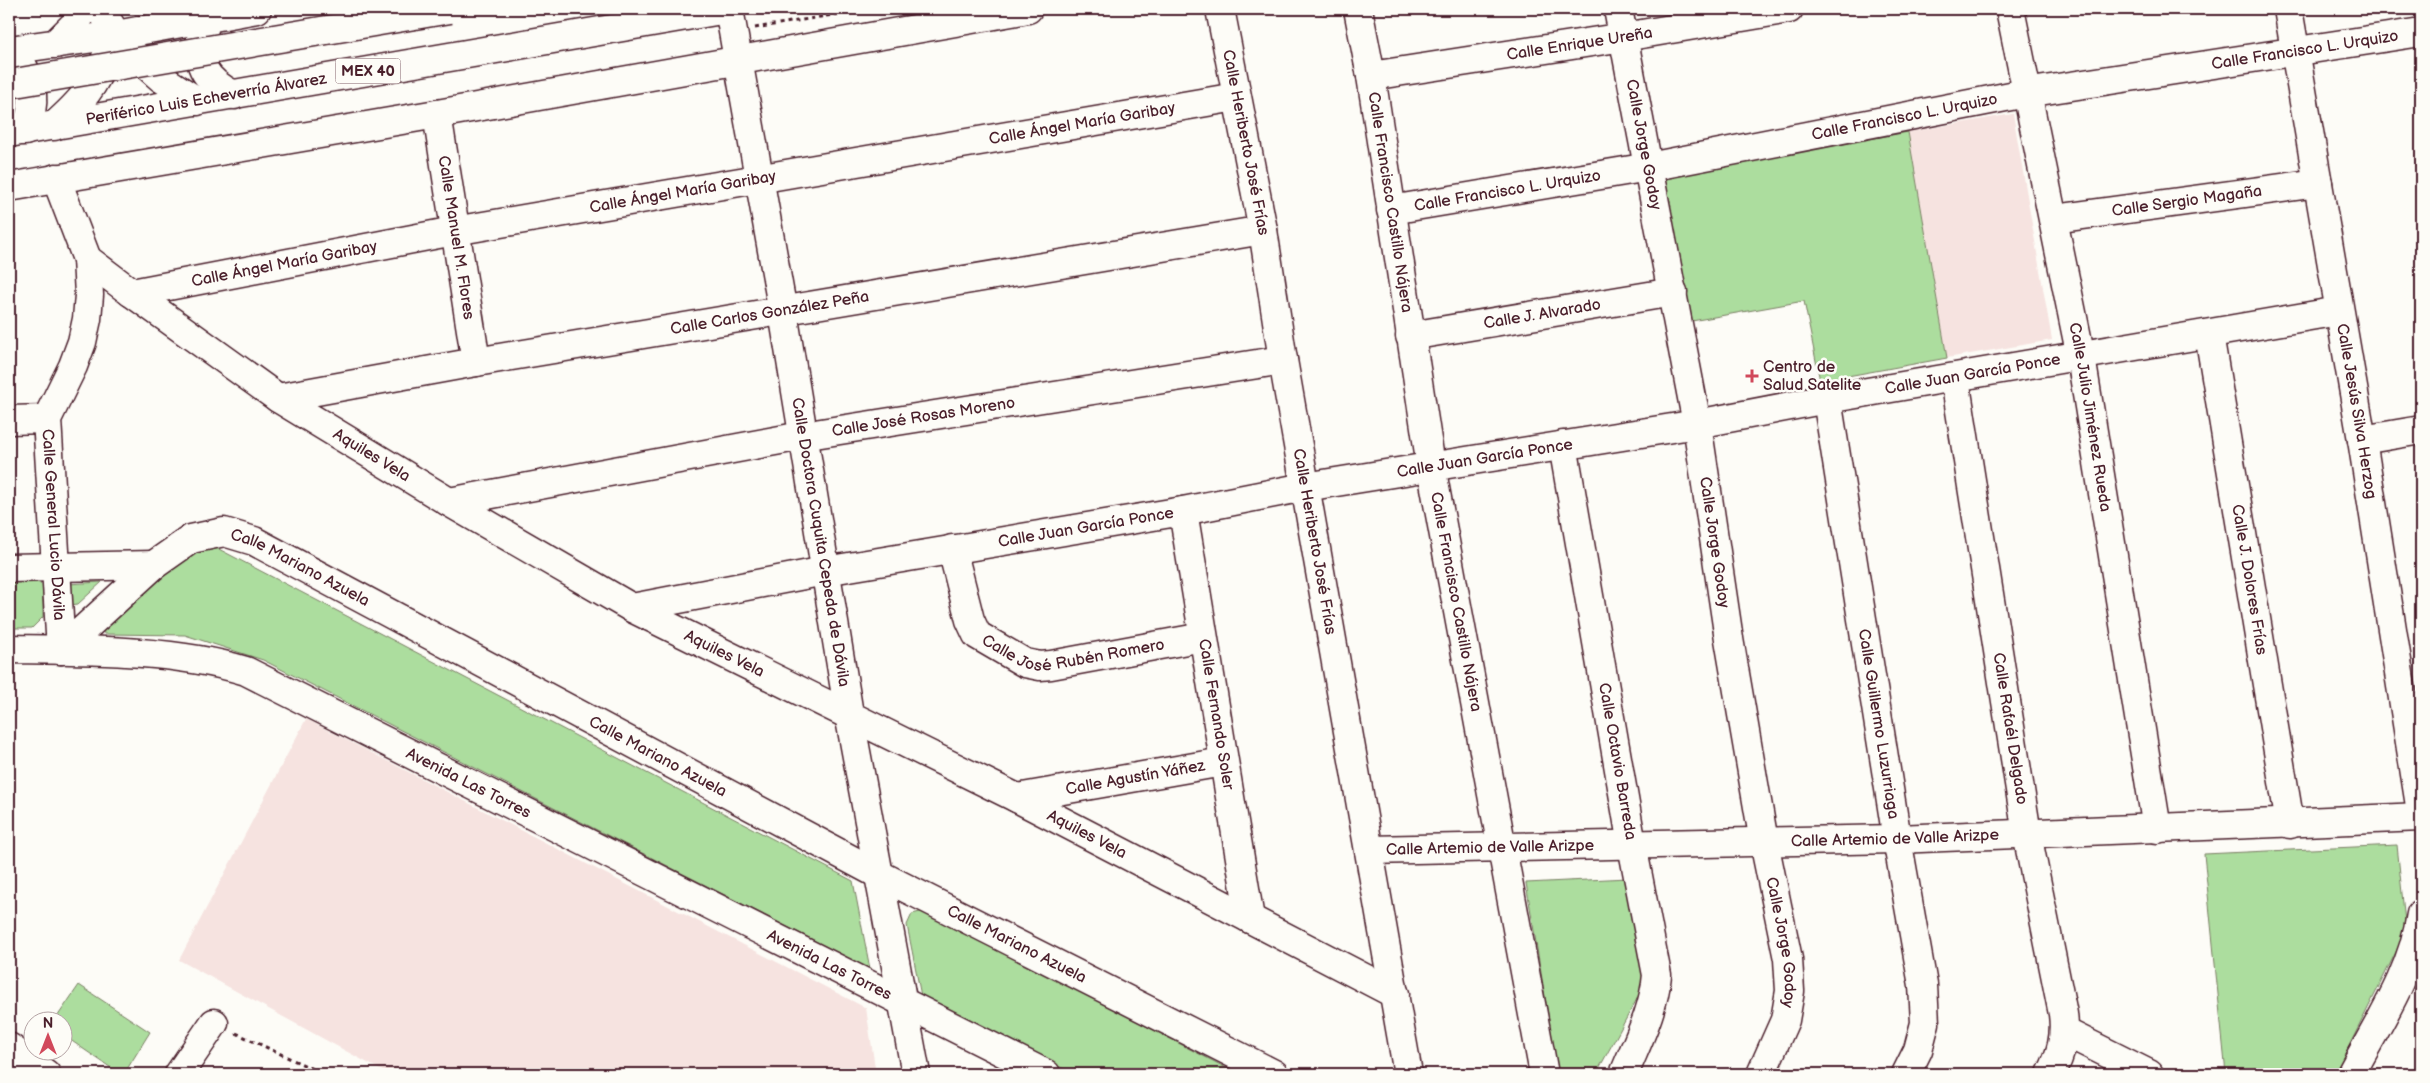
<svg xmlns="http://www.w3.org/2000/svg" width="2430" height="1083" viewBox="0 0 2430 1083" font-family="'Balsamiq Sans',sans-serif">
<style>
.built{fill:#f6e3e0}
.green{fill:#acdd9e;stroke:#7b7e64}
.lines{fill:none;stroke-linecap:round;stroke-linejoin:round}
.minor-casing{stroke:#4a1f2b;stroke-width:31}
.highway-casing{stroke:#4a1f2b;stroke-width:31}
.path{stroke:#4a1f2b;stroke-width:3;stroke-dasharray:4 4;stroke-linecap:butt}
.minor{stroke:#fdfcf7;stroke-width:28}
.highway{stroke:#fdfcf7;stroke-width:28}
.highway-bridge-casing{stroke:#4a1f2b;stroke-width:31;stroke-linecap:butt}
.highway-bridge{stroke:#fdfcf7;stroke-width:28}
.poi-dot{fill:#d1495b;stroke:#fdfcf7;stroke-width:2}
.labels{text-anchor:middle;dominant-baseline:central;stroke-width:5;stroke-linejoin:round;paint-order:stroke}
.shield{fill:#fdfcf7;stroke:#806168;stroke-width:1}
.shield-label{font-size:15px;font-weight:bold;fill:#4a1f2b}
.street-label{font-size:16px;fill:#4a1f2b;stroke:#fdfcf7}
.poi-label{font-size:16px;fill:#4a1f2b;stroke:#fdfcf7;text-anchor:start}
</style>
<rect width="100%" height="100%" fill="#fdfcf7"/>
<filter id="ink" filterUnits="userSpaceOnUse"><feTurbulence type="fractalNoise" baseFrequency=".02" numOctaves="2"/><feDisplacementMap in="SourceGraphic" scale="10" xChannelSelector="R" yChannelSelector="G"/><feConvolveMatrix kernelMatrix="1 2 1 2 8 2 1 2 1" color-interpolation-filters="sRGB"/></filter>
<g filter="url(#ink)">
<g class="built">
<polygon points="2013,114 2052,340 1947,358 1908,132"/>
<polygon points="306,719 866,1008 876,1074 388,1074 179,960"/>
</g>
<g class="green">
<polygon points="1908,132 1947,358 1820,381 1804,301 1686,322 1662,177"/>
<polygon points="194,545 213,546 853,881 870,969 263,660 185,635 104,634 102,623"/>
<polygon points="37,582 43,585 43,617 32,628 9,628 9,583"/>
<polygon points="102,582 78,604 70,605 67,584"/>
<polygon points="2397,845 2406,932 2335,1074 2226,1074 2204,854"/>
<polygon points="1628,878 1644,986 1596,1074 1558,1074 1526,883"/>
<polygon points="924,911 1238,1074 1074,1074 921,996 907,925 912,914"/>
<polygon points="79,985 150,1032 124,1074 120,1074 63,1035 62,1020 55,1020"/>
</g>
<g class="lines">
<g class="minor-casing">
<g id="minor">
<polyline points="101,9 116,35"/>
<path id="s1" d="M729,9L783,312L849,714L916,1074"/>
<path id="s2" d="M1220,9L1263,230L1283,360L1408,1074"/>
<path id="s3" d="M1358,9L1371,76L1431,466L1544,1074"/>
<path id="s4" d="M1618,9L1697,424L1729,639L1764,842L1788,959L1790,991L1785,1020L1761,1074"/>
<path id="s5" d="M2010,9L2081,357L2157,829"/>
<path id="s6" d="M2288,9L2362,440L2421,812"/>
<polyline points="55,44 73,26 85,9"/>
<path id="s7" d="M1371,76L1624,37L1789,9"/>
<path id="s8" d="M437,114L476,362"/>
<path id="s9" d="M56,178L87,259L89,295L87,319L82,342L73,366L47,419L61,650"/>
<polyline points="9,187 437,114 1028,9"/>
<path id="s10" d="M1391,210L1649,167L2026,93L2421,32"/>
<path id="s11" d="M2054,219L2318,183"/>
<path id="s12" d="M87,259L132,293L278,398L449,502L632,608L1017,798L1395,994"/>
<path id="s13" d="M132,293L454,231L1236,97"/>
<path id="s14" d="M2209,334L2290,824"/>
<path id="s15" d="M1410,336L1673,292"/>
<path id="s16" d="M1955,379L2027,834L2063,1014C2066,1037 2061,1054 2051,1074"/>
<path id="s17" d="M278,398L476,362L1263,230"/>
<path id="s18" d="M1827,399L1897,839L1923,985L1925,1023L1918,1050L1906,1074"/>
<polyline points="9,420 47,419"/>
<polyline points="2362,440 2421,430"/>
<path id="s19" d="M1563,445L1632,845L1657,975C1654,1010 1637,1042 1624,1074"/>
<path id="s20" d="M449,502L802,436L1283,360"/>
<path id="s21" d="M1183,511L1250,919"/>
<path id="s22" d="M952,549L970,620L977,635L1025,663L1040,666L1051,665L1203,637"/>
<polyline points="9,568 154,565"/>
<path id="s23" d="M632,608L825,571L1183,511L1305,487L1697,424L1827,399L2339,311"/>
<path id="s24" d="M9,649C83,650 175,649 246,671L1046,1074"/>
<path id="s25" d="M61,650L154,565L191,539L224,532L254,541L878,874L1274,1074"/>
<path id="s26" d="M1017,798L1223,762"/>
<path id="s27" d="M1369,850L1897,839L2421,817"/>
<polyline points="2065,1032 2149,1074"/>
<polyline points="9,1047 46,1074"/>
<polyline points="179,1074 214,1023"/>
<path d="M2351,1074C2378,1023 2413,972 2421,914"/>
</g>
</g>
<g class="highway-casing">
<g id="highway">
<path d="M204,29C192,61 205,81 234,95"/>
<polyline points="127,48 161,78 197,101"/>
<polyline points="9,50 116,35 257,9"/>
<path d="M18,59C35,82 36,106 25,131"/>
<path d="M54,126C83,100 94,87 109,51"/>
<path id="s28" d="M9,133L727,9"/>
</g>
</g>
<g class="path">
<polyline points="755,28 868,9"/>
<polyline points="236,1033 323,1074"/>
</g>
<use href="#minor" class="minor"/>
<use href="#highway" class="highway"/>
<g class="highway-bridge-casing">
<polyline id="highway-bridge" points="9,84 450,9"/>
</g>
<use href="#highway-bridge" class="highway-bridge"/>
</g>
</g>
<path class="poi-dot" d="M1749.5 368.5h5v5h5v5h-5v5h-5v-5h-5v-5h5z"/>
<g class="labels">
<rect class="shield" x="335.5" y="58.5" width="65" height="25" rx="4"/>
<g class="shield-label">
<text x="368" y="71">MEX 40</text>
</g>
<g class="street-label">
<text stroke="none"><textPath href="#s7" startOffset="211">Calle Enrique Ureña</textPath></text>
<text stroke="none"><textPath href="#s10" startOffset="928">Calle Francisco L. Urquizo</textPath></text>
<text stroke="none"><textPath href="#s28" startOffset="200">Periférico Luis Echeverría Álvarez</textPath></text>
<text stroke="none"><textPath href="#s10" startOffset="522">Calle Francisco L. Urquizo</textPath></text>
<text stroke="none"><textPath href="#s13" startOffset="965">Calle Ángel María Garibay</textPath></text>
<text stroke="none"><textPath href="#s2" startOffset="136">Calle Heriberto José Frías</textPath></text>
<text stroke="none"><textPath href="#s4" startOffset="138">Calle Jorge Godoy</textPath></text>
<text stroke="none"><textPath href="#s10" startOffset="118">Calle Francisco L. Urquizo</textPath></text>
<text stroke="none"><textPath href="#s13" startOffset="560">Calle Ángel María Garibay</textPath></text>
<text stroke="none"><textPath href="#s11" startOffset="134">Calle Sergio Magaña</textPath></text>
<text stroke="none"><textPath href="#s3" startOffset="196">Calle Francisco Castillo Nájera</textPath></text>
<text stroke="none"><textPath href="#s8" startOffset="125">Calle Manuel M. Flores</textPath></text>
<text stroke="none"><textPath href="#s13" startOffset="155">Calle Ángel María Garibay</textPath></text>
<text stroke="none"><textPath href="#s17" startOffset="499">Calle Carlos González Peña</textPath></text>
<text stroke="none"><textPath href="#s15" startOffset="134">Calle J. Alvarado</textPath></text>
<text stroke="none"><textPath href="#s23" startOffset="1361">Calle Juan García Ponce</textPath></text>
<text stroke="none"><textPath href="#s6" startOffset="408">Calle Jesús Silva Herzog</textPath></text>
<text stroke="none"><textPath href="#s20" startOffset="482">Calle José Rosas Moreno</textPath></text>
<text stroke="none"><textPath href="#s5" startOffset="416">Calle Julio Jiménez Rueda</textPath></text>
<text stroke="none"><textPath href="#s12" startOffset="346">Aquiles Vela</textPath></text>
<text stroke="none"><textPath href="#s23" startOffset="866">Calle Juan García Ponce</textPath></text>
<text stroke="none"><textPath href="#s9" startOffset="361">Calle General Lucio Dávila</textPath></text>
<text stroke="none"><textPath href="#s23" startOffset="461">Calle Juan García Ponce</textPath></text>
<text stroke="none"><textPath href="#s2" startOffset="541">Calle Heriberto José Frías</textPath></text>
<text stroke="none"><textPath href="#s1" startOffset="541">Calle Doctora Cuquita Cepeda de Dávila</textPath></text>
<text stroke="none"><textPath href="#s4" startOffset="542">Calle Jorge Godoy</textPath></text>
<text stroke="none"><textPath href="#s25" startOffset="289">Calle Mariano Azuela</textPath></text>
<text stroke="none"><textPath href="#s14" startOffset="249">Calle J. Dolores Frías</textPath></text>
<text stroke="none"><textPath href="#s3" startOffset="601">Calle Francisco Castillo Nájera</textPath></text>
<text stroke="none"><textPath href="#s22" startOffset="192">Calle José Rubén Romero</textPath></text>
<text stroke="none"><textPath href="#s12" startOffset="751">Aquiles Vela</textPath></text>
<text stroke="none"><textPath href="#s21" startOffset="206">Calle Fernando Soler</textPath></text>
<text stroke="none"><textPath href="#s18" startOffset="329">Calle Guillermo Luzurriaga</textPath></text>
<text stroke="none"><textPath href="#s16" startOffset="354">Calle Rafaél Delgado</textPath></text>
<text stroke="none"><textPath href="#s25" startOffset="694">Calle Mariano Azuela</textPath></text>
<text stroke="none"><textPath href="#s19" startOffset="321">Calle Octavio Barreda</textPath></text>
<text stroke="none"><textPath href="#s26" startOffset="120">Calle Agustín Yáñez</textPath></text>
<text stroke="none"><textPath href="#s24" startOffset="488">Avenida Las Torres</textPath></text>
<text stroke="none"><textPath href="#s12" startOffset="1156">Aquiles Vela</textPath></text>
<text stroke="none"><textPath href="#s27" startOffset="526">Calle Artemio de Valle Arizpe</textPath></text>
<text stroke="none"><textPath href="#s27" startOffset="121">Calle Artemio de Valle Arizpe</textPath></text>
<text stroke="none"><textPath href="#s4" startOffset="948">Calle Jorge Godoy</textPath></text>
<text stroke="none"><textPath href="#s25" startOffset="1099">Calle Mariano Azuela</textPath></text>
<text stroke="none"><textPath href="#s24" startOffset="892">Avenida Las Torres</textPath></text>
</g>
<g class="poi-label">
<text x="1763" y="367">Centro de<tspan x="1763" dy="18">Salud Satelite</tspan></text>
</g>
</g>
<rect width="2430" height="1083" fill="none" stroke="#fdfcf7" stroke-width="30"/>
<rect x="15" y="15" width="2400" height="1053" fill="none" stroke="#4a1f2b" stroke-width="2" filter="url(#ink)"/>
<g transform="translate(48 1036)"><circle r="24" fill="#fdfcf7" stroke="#b5a4a5"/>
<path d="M0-4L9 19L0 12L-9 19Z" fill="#d1495b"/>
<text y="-8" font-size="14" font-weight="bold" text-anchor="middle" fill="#4a1f2b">N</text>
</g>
</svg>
